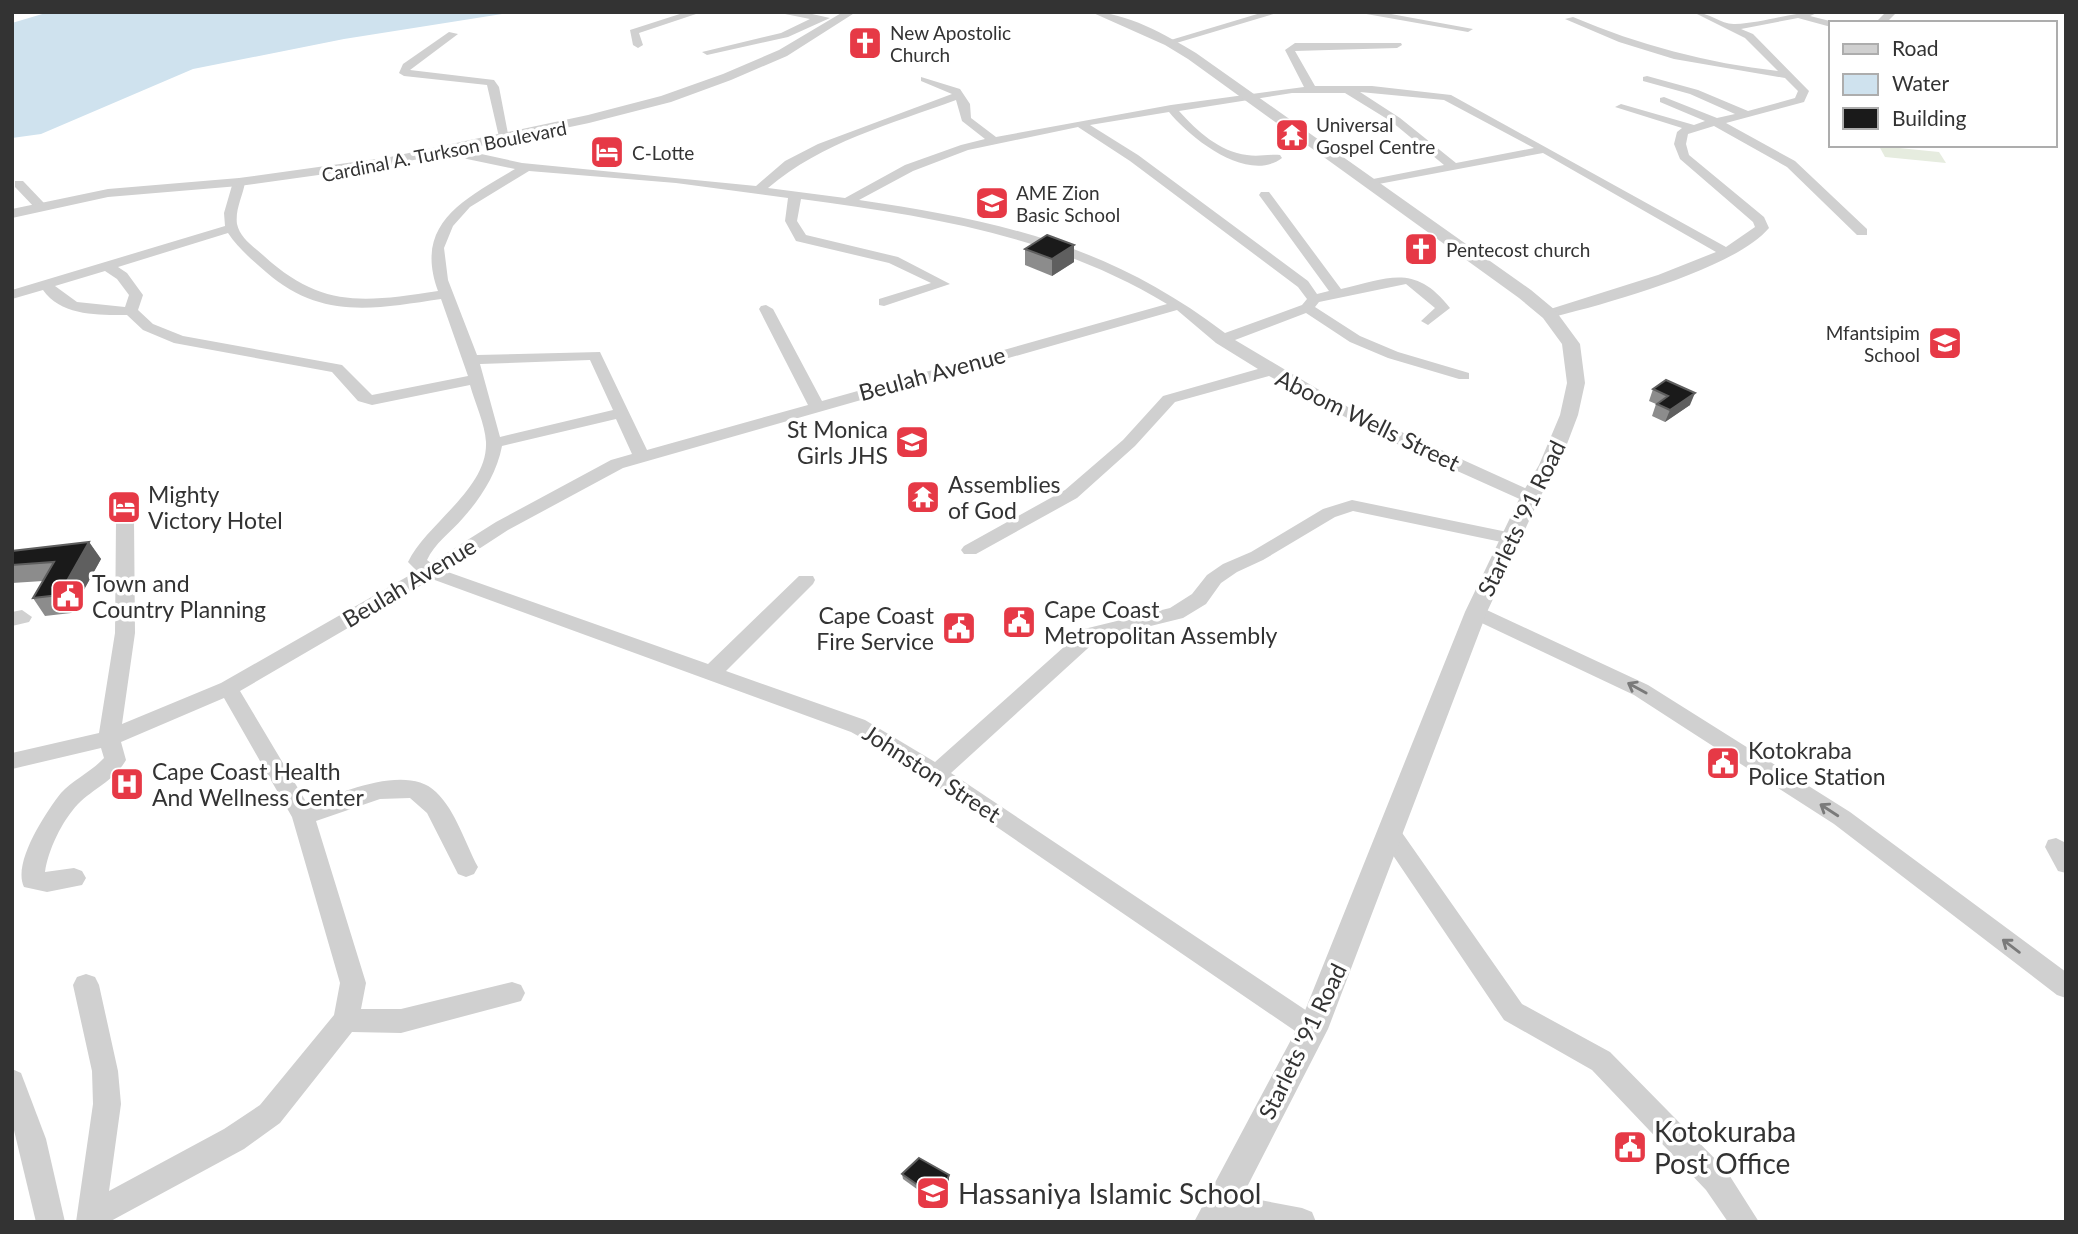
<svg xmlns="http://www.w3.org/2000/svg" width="2078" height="1234" viewBox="0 0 2078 1234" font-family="Lato,sans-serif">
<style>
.green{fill:#e6ecdf}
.water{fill:#cfe2ee}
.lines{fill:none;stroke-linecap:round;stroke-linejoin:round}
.minor{fill:#d0d0d0;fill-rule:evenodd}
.tertiary{fill:#d0d0d0;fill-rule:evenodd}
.wall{fill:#8c8c8c}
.shaded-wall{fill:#5f5f5f}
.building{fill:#1a1a1a;stroke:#5f5f5f;stroke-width:2}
.oneway{stroke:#7a7a7a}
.labels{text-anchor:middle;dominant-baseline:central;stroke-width:7;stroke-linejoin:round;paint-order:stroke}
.far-poi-label{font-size:19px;fill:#333;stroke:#fff;text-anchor:start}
.far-street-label{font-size:19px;fill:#333;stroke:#fff}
.street-label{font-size:23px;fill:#333;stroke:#fff}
.poi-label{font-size:23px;fill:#333;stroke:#fff;text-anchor:start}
.near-poi-label{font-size:28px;fill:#333;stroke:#fff;text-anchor:start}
</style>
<rect width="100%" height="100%" fill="#fff"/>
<polygon class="green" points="1879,146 1939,152 1946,163 1885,157"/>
<polygon class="water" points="49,12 514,12 344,39 193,69 41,134 12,138 12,23"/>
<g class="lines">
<g class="minor">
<polygon points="686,12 702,12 639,33 643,45 638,48 633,45 630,30"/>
<polygon points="775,12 803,12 830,18 788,37 707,55 702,52 781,33 810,19"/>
<polygon points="1264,12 1280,12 1173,44 1164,42"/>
<polygon points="1355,12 1380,12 1473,29 1468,32"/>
<path d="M1693,12C1709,12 1722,25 1735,24C1764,23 1790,12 1819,12L1810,16L1834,22L1831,27L1798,18L1741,29L1753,34L1809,91L1804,102L1726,123L1795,161L1867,229V235H1857L1787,167L1714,126L1688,134L1686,144L1689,155L1764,217L1769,228C1735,269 1602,305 1549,318L1544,317V311L1658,275L1716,252L1543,153L1368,186V180L1444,165L1392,122L1345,93H1292L1179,111C1197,131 1220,152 1247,155C1258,157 1269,154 1280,155L1282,158C1248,184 1190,138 1169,112L1090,125L1138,155L1308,281L1317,294L1329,291L1259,195L1261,192H1269L1341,289C1389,278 1415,263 1450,308L1428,325L1421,321L1435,308L1406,284L1319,302L1315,307L1360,336L1398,352L1469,373V379H1459L1388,358L1350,342L1306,313L1235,340L1353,410L1536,493L1539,497L1536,501H1524L1386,439L1269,376L1175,402L1135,446L1077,498L976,554H964L961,550L964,546L1065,490L1123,440L1163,396L1258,369L1216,343L1177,310L623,468L508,530L445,571L708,664L799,576H813L815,580L813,584L726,671L865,720L935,762L1084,629L1170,608L1192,594L1207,575L1223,564L1251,552L1323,509L1352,500L1517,534L1520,538L1517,542L1511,544L1353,511L1335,517L1263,560L1237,572L1221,583L1206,604L1183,618L1098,639L951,773L1322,1021L1326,1029L1322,1037L1313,1041L1304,1037L887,752L851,732L432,579L240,691L308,805C340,793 407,763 436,792C456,811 465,843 478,867L474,874L466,877L458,874L427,813L410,798L380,799L316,821L366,983L361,1009H401L512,982L521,985L525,993L521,1001L401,1033L352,1032L280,1123L244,1149L109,1222H76L93,1104L92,1071L73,985L77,977L86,974L95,977L99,985L118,1071L121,1104L109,1191L224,1129L260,1105L334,1015L340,983L292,817L224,698L121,742L126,760C114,781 94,788 78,804C62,821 48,850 45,872L74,868L82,871L86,878L82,885L47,892L24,887C12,863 46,812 61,793C73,780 91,772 104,758L101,748L12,769V753L99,733L115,633L116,520L125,514L134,520L135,633L122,724L221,683L417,571L408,562C426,524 488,489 486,442C485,424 475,403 470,385L372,405L358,401L332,372L174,343L143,330L127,315C98,315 61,316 43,290L12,299V290L225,226L224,213L233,182L239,178L245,182C243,196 235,209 237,224C240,238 254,247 264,256C322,309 365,302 438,291C413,223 465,199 515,169L467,159L449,151V147L522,163L756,186L785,161L818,144L952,94L921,81V77L960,89L970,104L971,118L996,137L1171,105L1304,87L1285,50L1295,43H1401L1402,45L1397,48L1295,51L1315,86H1372L1451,95L1726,247L1755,227L1753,222L1680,159L1674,144L1677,132L1682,128L1615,107L1621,104L1694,125L1705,121L1660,102V98L1664,97L1717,118L1735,114L1690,94L1643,81V77L1647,76L1698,90L1748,111L1795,98L1798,91L1785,78L1674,59L1619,42L1565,19L1573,17C1639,45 1707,63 1778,71L1745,38ZM1360,92L1444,100L1534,148L1456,163L1400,118ZM956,100L962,121L985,139L961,145L905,165L845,198L768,188C822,142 891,124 956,100ZM1078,127L1130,161L1298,287L1307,299L1302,305L1225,333C1109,245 1001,221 859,200L913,171L968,150ZM529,171L676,183L788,198L785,221L796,241L889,263L931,283L879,299V305L884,306L950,284L898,257L806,235L797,221L801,199C929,216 1055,236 1167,304L822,401L773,309L766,305L761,306L759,309L808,405L647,450L600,352L477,355L448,280L444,248L453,226L470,207ZM228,233C238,248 252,260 266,272C321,320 374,309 441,299L468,376L372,395L342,365L183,336L153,324L138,310L143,295L127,273L118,267ZM105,271L117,279L129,295L125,307L77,302L55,286ZM590,360L613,410L500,437L480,364ZM616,419L632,454L611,460L496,522L431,563L427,560C434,544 451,532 463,518C481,498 497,473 502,446Z"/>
<polygon points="1886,12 1897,12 1886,23 1875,23"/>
<polygon points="449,32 458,34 410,70 494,80 499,87 509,139 499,137 487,85 404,76 399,73 403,64"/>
<polygon points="15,181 23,181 44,203 44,209 36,209 15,187"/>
<polygon points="1476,605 1648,685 1850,812 2066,972 2066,998 2057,995 1834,824 1688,730 1634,695 1469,617 1466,612"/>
<polygon points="22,610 32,617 29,622 12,626 12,612"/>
<polygon points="1390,824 1398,827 1522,1004 1610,1052 1726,1170 1759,1222 1728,1222 1706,1190 1592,1070 1504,1020 1382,839 1379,833 1382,827"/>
<polygon points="2056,838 2066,843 2066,873 2058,871 2045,847 2048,840"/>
<polygon points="12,1069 21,1073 46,1139 65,1222 36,1222 12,1122"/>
<polygon points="1218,1192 1302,1208 1312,1212 1316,1222 1218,1220 1208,1216 1204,1206 1208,1196"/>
</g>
<g class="tertiary">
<polygon points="843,12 856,12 787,56 731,80 671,102 589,123 390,165 239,186 108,197 12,218 12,209 108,189 239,178 390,157 588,115 661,96 723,74 779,50"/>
<path d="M1091,12C1126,12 1166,35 1196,53L1531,290L1555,310L1580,344L1585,383L1578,415L1559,465L1540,497L1487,612L1328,1029L1229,1222H1194L1300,1023L1465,612L1520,497L1539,465L1560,415L1567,383L1562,344L1543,318L1519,298L1188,59L1165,45Z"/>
</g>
</g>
<g class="wall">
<polygon points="1025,249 1074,262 1052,276 1025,265"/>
<polygon points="1653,389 1690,405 1665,422 1652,416 1656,404 1649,401"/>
<polygon points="89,542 101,559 71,613 45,616 33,598 43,581 12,583 12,551"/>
<polygon points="902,1174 949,1175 949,1180 939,1205 903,1179"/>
</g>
<g class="shaded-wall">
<polygon points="1074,245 1074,262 1052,276 1052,259"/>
<polygon points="1695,393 1690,405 1665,422 1670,410"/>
<polygon points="89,542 101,559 71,613 59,595"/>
<polygon points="949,1175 949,1180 939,1205 939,1200"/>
</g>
<g class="building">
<polygon points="1047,235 1074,245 1052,259 1025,249"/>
<polygon points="1666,380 1695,393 1670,410 1657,404 1668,396 1653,389"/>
<polygon points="89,542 59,595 33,598 54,562 12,565 12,551"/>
<polygon points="919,1158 949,1175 939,1200 902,1174"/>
</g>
<defs><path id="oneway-shaft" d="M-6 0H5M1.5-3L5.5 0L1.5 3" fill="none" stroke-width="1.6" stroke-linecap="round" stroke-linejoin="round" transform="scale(1.75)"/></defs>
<g class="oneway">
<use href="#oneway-shaft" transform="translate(1637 688) rotate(-151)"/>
<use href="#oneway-shaft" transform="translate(1829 810) rotate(-147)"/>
<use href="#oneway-shaft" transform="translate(2011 946) rotate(-143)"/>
</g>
<defs>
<g id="church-square" transform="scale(1.75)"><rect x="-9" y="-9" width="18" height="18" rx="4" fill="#e63946" stroke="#fff"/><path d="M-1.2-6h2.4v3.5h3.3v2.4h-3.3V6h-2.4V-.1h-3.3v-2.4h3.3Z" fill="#fff"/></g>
<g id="temple-square" transform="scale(1.75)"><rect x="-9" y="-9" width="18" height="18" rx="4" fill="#e63946" stroke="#fff"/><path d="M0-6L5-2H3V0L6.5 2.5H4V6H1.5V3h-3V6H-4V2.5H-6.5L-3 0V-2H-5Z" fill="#fff"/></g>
<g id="hotel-square" transform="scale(1.75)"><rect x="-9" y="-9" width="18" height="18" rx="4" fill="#e63946" stroke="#fff"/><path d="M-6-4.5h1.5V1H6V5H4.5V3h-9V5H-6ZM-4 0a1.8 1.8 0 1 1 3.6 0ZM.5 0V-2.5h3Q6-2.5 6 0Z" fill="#fff"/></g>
<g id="school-square" transform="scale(1.75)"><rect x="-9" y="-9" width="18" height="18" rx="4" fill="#e63946" stroke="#fff"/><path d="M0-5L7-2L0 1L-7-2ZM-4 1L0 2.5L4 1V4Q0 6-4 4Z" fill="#fff"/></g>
<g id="civic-square" transform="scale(1.75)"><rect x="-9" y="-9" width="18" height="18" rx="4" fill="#e63946" stroke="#fff"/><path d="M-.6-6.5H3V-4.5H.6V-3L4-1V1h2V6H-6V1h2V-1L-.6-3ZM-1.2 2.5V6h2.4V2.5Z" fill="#fff"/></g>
<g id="hospital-square" transform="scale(1.75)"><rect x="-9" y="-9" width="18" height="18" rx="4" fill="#e63946" stroke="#fff"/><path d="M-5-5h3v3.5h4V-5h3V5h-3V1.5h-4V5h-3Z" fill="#fff"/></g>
</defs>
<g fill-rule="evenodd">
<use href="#church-square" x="865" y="43"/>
<use href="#temple-square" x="1292" y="135"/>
<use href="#hotel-square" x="607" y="152"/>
<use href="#school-square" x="992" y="203"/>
<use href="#church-square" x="1421" y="249"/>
<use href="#school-square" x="1945" y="343"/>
<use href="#school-square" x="912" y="442"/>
<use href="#temple-square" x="923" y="497"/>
<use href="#hotel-square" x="124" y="507"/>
<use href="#civic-square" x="68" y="596"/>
<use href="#civic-square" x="1019" y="622"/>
<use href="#civic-square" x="959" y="628"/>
<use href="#civic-square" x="1723" y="763"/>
<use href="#hospital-square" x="127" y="784"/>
<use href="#civic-square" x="1630" y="1147"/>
<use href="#school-square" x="933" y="1193"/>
</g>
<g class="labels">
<g class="far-poi-label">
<text x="890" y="32">New Apostolic<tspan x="890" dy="22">Church</tspan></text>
<text x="1316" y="124">Universal<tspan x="1316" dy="22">Gospel Centre</tspan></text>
<text x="632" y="152">C-Lotte</text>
<text x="1016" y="192">AME Zion<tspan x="1016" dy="22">Basic School</tspan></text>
<text x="1446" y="249">Pentecost church</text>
<text x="1920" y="332" text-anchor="end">Mfantsipim<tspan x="1920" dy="22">School</tspan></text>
</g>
<g class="far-street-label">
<text transform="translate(444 151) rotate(-11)">Cardinal A. Turkson Boulevard</text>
</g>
<g class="street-label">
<text transform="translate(932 373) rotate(-15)">Beulah Avenue</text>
<text transform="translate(1368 420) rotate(26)">Aboom Wells Street</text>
<text transform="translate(1521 518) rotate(-64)">Starlets '91 Road</text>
<text transform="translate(409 582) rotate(-31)">Beulah Avenue</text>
<text transform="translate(932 773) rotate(33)">Johnston Street</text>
<text transform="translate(1302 1041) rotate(-64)">Starlets '91 Road</text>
</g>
<g class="poi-label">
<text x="888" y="429" text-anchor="end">St Monica<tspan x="888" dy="26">Girls JHS</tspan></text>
<text x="948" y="484">Assemblies<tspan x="948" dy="26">of God</tspan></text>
<text x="148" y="494">Mighty<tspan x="148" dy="26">Victory Hotel</tspan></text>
<text x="92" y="583">Town and<tspan x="92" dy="26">Country Planning</tspan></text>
<text x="1044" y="609">Cape Coast<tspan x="1044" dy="26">Metropolitan Assembly</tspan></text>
<text x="934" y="615" text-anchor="end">Cape Coast<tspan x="934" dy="26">Fire Service</tspan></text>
<text x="1748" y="750">Kotokraba<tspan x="1748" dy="26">Police Station</tspan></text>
<text x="152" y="771">Cape Coast Health<tspan x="152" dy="26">And Wellness Center</tspan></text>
</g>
<g class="near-poi-label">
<text x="1654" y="1131">Kotokuraba<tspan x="1654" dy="32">Post Office</tspan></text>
<text x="958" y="1193">Hassaniya Islamic School</text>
</g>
</g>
<rect width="2078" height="1234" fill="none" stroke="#333333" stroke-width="28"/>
<rect x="1829" y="21" width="228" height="126" fill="#ffffff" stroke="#adadad" stroke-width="2"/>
<rect x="1843" y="44" width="35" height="10" fill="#d0d0d0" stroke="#adadad" stroke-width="2"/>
<text x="1892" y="56" font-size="21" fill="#333333">Road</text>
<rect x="1843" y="74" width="35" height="21" fill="#cfe2ee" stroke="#adadad" stroke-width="2"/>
<text x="1892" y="91" font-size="21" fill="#333333">Water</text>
<rect x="1843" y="108" width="35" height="21" fill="#1a1a1a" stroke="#adadad" stroke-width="2"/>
<text x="1892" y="126" font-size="21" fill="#333333">Building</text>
</svg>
